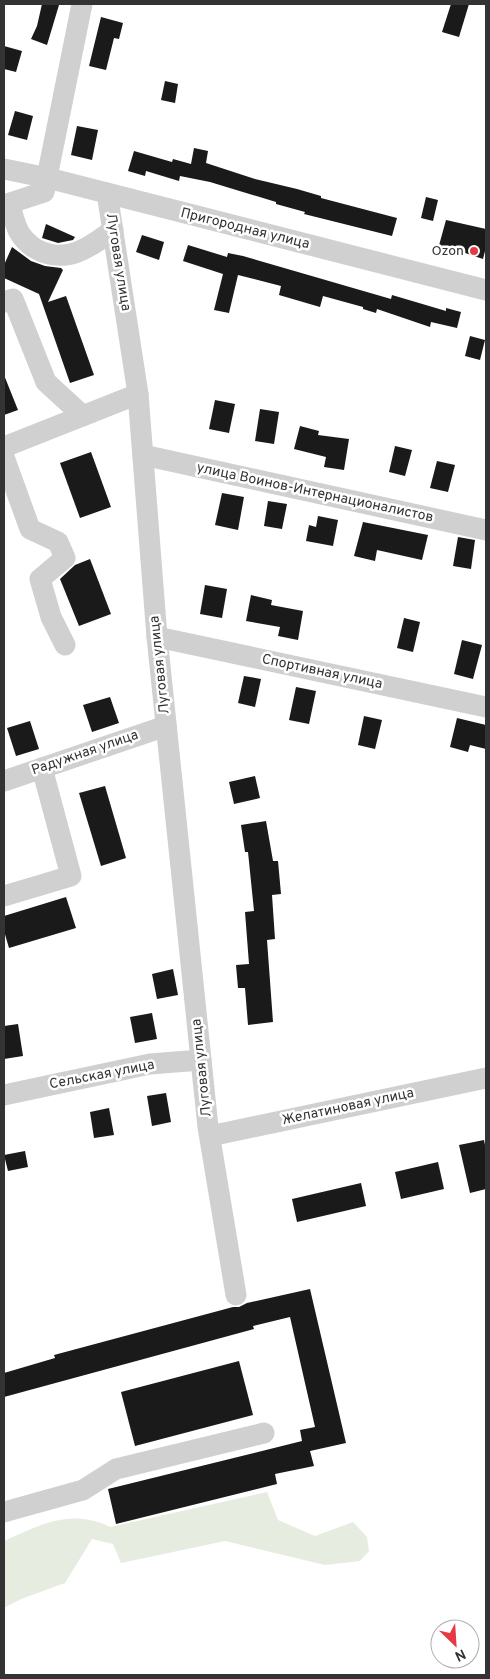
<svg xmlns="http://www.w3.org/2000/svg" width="490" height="1679" viewBox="0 0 490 1679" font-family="Overpass,sans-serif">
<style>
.green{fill:#e6ecdf}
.building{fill:#1a1a1a}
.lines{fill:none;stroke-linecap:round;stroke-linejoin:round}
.minor{stroke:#d0d0d0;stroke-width:21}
.poi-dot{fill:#e63946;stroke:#fff;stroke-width:2}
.labels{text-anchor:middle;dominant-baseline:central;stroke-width:5;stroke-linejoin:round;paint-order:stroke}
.street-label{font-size:14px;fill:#333;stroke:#fff}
.poi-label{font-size:14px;fill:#333;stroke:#fff;text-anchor:end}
</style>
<rect width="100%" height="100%" fill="#fff"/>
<path class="green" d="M267,1492L278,1520L315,1536L353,1522L367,1537L369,1551L360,1561L325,1565L225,1541L121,1563L113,1544L92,1539L65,1583L21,1599L4,1608V1541C40,1525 71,1508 110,1527Z"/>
<g class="building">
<polygon points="42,4 59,5 47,45 31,39 37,26"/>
<polygon points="451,4 469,4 459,37 442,32"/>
<polygon points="101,17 123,23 119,39 114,38 106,70 89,66"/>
<polygon points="4,46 22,51 16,72 4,69"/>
<polygon points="165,81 178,84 175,103 161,100"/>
<polygon points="15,111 33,116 27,140 8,135"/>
<polygon points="77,126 98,130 92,160 71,155"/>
<polygon points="194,148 208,151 206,163 255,179 297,189 321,196 321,198 397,218 392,236 304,214 305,212 276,204 276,202 210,182 180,176 179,181 146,171 145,176 128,171 134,151 172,162 173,159 191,164"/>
<polygon points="426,197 438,200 433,221 421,218"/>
<polygon points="446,220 486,229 486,247 483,259 456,250 455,254 438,249"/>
<polygon points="46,224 75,237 73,240 58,243 42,238"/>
<polygon points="142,235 164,242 159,260 136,252"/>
<polygon points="188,245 227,257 228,253 243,256 391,299 392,295 446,311 446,308 461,312 457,328 431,322 430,327 377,309 376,313 363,309 363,307 323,296 320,307 279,295 281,286 238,275 229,313 214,310 223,274 183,261"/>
<polygon points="12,247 31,261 45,266 61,268 63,270 48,302 66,296 94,375 70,383 39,294 4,278 4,265"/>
<polygon points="470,336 485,340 480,360 465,356"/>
<polygon points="4,375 18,410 4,415"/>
<polygon points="215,400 235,404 229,433 209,429"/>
<polygon points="260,409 279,412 274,444 255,441"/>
<polygon points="300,426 319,431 318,435 349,439 344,470 324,467 326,457 294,449"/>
<polygon points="395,446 412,450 405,476 389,472"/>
<polygon points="91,452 111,507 80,518 60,463"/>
<polygon points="437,461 455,465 448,492 430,488"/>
<polygon points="222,493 244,497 238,530 215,525"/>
<polygon points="268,501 287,504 282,529 264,526"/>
<polygon points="318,516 338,520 333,546 306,541 309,525 316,527"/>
<polygon points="363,522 428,535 422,560 377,550 375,561 354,556"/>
<polygon points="458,537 475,540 471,569 453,566"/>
<polygon points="90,559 111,614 79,626 60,579 75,565"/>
<polygon points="205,585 227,589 222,618 200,614"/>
<polygon points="251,595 272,600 271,605 303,611 298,640 278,636 280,627 246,621"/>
<polygon points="404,618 420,622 413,652 397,648"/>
<polygon points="462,640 482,645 473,679 454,674"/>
<polygon points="244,676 261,679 255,707 238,703"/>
<polygon points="296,687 316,691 309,724 289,720"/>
<polygon points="110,697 119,723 92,732 83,705"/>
<polygon points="364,716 382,720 375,749 358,745"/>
<polygon points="457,718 486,725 486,749 470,745 468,752 450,747"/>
<polygon points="30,721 39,749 16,756 7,728"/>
<polygon points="255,776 260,798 234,804 229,782"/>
<polygon points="105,786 126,858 101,866 79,793"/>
<polygon points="266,821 273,861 278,861 281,894 272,895 275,939 267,940 273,1022 248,1025 245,988 238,988 236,965 249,964 245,912 254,911 248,852 245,852 241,825"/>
<polygon points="66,897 76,928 9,948 4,931 4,916"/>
<polygon points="173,969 178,995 157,999 152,974"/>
<polygon points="152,1013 157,1039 135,1043 130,1017"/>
<polygon points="18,1024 23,1056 4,1059 4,1026"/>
<polygon points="166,1093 171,1122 152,1126 147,1096"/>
<polygon points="109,1108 114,1135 94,1138 90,1112"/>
<polygon points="484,1140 486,1150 486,1189 470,1193 459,1145"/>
<polygon points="25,1151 28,1167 8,1171 4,1155"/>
<polygon points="438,1162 444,1189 401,1199 395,1172"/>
<polygon points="361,1183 366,1206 297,1222 292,1199"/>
<polygon points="310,1289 346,1443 310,1451 314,1466 275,1474 277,1484 116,1524 108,1489 302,1441 300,1430 315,1427 290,1317 253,1326 254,1329 4,1397 4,1373 55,1358 54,1355 233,1307 239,1307 247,1303"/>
<polygon points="239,1361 253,1415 135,1446 121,1392"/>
</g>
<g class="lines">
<g class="minor">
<polyline points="4,169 48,178 486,290"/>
<polyline points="107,193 138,394 157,637 208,1127 236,1295"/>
<path d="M9,204C12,212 14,221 18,230C21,237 29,245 36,249C66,265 89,248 113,230"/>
<polyline points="4,205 44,192 82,4"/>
<polyline points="4,302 13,299 46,382 83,416"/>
<polyline points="4,447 138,394"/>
<polyline points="143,455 486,530"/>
<polyline points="4,457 30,529 58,542 65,558 40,579 51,617 65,645"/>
<polyline points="157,637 486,707"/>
<polyline points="4,781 166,726"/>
<polyline points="4,896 71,876 42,768"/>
<polyline points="4,1095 150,1064 201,1060"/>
<polyline points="210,1136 486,1078"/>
<polyline points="4,1512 83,1490 116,1469 264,1433"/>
</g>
</g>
<circle class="poi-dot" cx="474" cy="251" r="5"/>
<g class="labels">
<g class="street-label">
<text transform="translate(245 229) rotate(14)">Пригородная улица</text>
<text transform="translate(118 262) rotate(81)">Луговая улица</text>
<text transform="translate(315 493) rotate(12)">улица Воинов-Интернационалистов</text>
<text transform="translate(160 665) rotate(-96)">Луговая улица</text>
<text transform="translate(322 672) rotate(12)">Спортивная улица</text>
<text transform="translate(85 753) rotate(-19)">Радужная улица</text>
<text transform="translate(202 1068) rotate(-96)">Луговая улица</text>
<text transform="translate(102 1075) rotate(-11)">Сельская улица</text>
<text transform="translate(348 1107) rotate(-12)">Желатиновая улица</text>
</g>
<g class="poi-label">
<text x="464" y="251">Ozon</text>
</g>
</g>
<rect width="490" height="1679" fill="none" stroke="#333333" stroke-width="10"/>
<g transform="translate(455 1644) rotate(155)"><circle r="24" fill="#ffffff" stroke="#adadad"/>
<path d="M0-4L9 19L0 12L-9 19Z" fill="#e63946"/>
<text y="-8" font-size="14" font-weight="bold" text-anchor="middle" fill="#333333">N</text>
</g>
</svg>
